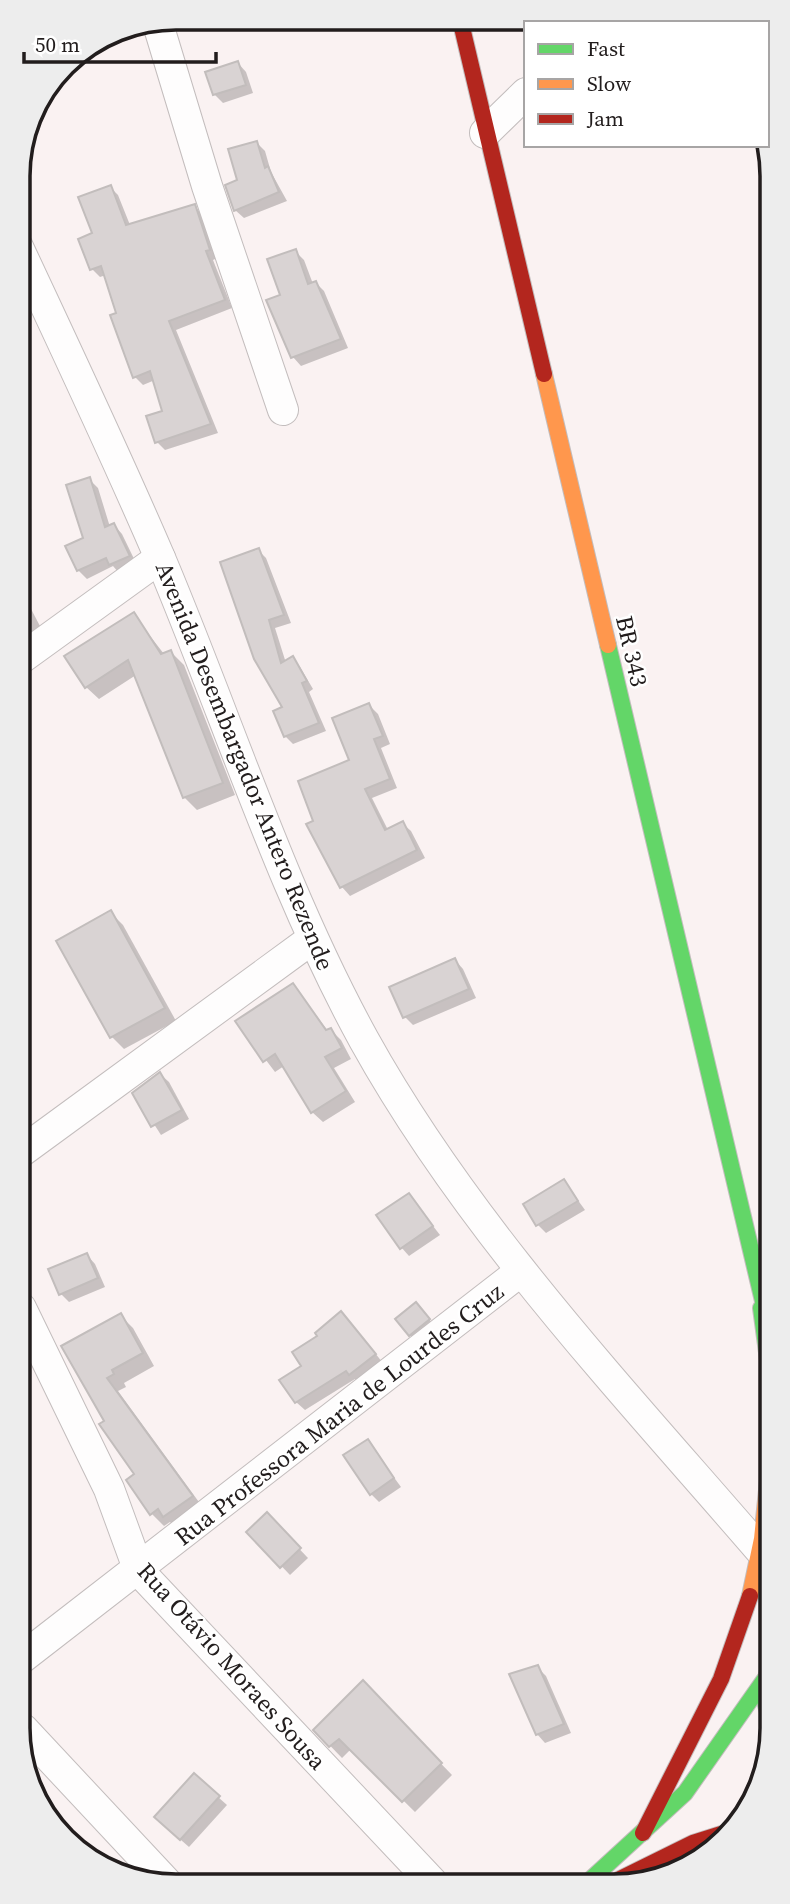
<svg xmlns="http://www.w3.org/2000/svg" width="790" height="1904" viewBox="0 0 790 1904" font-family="'Source Serif 4',serif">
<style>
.shadow{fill:#0003}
.building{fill:#d9d3d3;stroke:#c2bdbc;stroke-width:2}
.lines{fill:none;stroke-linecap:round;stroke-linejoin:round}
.street-casing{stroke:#c3bdbd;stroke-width:32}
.fast-casing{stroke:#c3bdbd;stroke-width:18}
.slow-casing{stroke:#c3bdbd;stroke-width:18}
.jam-casing{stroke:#c3bdbd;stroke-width:18}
.street{stroke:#fefdfd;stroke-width:30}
.fast{stroke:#63d668;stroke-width:16}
.slow{stroke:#ff974d;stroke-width:16}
.jam{stroke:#b3261e;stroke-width:16}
.labels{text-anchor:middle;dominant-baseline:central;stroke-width:5;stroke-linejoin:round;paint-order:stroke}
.street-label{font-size:24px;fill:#221d1d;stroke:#fff}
.rim{fill:none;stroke:#221d1d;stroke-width:3.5}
</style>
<rect width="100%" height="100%" fill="#faf2f2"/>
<g class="shadow">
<polygon points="238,63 246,72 253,93 223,103 214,94"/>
<polygon points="257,143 265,151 271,172 287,201 244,218 235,210 239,181"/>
<polygon points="110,187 118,195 130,225 194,206 202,214 217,258 213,260 232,308 176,330 218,433 165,450 157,442 164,412 155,380 143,385 135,377 106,275 100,277 92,269 94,234"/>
<polygon points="295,251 304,260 313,284 316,283 324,291 348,348 301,366 293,357"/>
<polygon points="89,479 98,488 110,527 114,525 122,534 137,565 119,573 113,566 87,579 78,570 85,539"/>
<polygon points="258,550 266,558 291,623 275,628 286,663 292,659 300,667 313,689 309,692 326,731 293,744 285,736 284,708 256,658"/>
<polygon points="19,586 41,628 19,639"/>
<polygon points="133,614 164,654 171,652 184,665 235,795 197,810 184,797 136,675 99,699 86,687"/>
<polygon points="369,705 378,714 390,744 381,748 397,788 372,798 388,830 402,823 411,831 425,858 350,896 342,887 309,825 316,822 352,761"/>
<polygon points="110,912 123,925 176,1021 124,1049 112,1037"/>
<polygon points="455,960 463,969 476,998 413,1025 405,1017"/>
<polygon points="293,985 328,1031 331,1030 341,1040 351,1059 334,1068 355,1102 323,1122 312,1112 284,1066 275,1072 237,1022"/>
<polygon points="160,1074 169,1082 189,1119 161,1135 134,1093"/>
<polygon points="564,1181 585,1210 546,1233 538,1225"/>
<polygon points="409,1195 440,1235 409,1256 401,1247"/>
<polygon points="87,1255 95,1264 105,1287 69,1302 61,1294"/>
<polygon points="420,1308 433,1324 414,1338 410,1335"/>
<polygon points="120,1315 133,1328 154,1366 124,1383 126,1387 118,1391 204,1509 177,1529 170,1522 164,1526 152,1514 137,1474 63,1346"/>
<polygon points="350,1322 383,1363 359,1382 355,1379 305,1410 296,1402 303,1366"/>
<polygon points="368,1442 401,1487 379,1502 371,1494"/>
<polygon points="267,1515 308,1558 290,1575 249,1532"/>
<polygon points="537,1667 546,1676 571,1733 545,1743 537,1734"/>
<polygon points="363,1683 452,1775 415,1812 351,1749 342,1758 315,1730"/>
<polygon points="218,1797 227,1805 189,1847 165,1826"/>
<polygon points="265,1875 273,1883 257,1883"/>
<polygon points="312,1875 320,1883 305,1883"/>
</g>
<g class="building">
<polygon points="238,61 246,85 213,95 205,72"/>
<polygon points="257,141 265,168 268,166 279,192 234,211 225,185 237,180 228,149"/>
<polygon points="111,185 126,225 195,204 210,250 206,251 225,300 169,321 211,424 155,443 146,416 162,411 150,371 133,378 110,315 116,313 101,266 90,270 78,239 92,233 78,197"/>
<polygon points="296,249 308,284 316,281 341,339 291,358 266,300 280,295 267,259"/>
<polygon points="90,477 105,527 114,523 130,556 109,565 106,558 77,571 65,546 83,538 66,485"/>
<polygon points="259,548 284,615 269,620 281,663 293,656 307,681 302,683 319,723 284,737 273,711 282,707 254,659 220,562"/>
<polygon points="134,612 161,654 171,650 223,783 183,798 128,660 85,688 64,656"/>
<polygon points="369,703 383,736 374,739 390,779 365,789 385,830 403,821 417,850 340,888 306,824 313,821 298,781 349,760 332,718"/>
<polygon points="111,910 165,1008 110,1038 56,941"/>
<polygon points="455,958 469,989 403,1018 389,987"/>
<polygon points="293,983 326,1030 331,1028 342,1048 325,1057 346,1091 311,1113 275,1054 263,1062 235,1021"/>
<polygon points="160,1072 182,1110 151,1127 132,1093"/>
<polygon points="564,1179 578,1201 536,1226 523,1204"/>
<polygon points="409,1193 433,1226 400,1249 376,1215"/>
<polygon points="87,1253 98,1278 59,1295 48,1269"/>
<polygon points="416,1302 430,1319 409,1336 395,1319"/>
<polygon points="341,1311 376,1354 349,1375 346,1371 295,1403 279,1380 301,1366 292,1352 317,1336 315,1333"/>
<polygon points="121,1313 143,1353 112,1370 114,1374 107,1378 193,1496 163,1517 158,1509 150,1515 126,1480 134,1474 99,1424 104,1421 61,1346"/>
<polygon points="368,1439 394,1478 370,1495 343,1455"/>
<polygon points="267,1512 301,1548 280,1568 246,1532"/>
<polygon points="538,1665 564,1724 536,1735 509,1674"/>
<polygon points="363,1680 442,1763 402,1802 339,1739 329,1747 313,1730"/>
<polygon points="194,1773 220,1796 180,1840 154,1817"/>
</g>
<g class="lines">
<g class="street-casing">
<g id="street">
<polyline points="604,20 609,23"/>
<polyline points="157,21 207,186 283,410"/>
<polyline points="485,133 526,93"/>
<path d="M18,247C66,350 115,453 160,558C228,719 280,887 364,1040C467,1226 622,1390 760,1550"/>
<polyline points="19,660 160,558"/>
<polyline points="21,1152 312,939"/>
<polyline points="21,1308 109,1489 139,1571 432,1882"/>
<polyline points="22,1658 521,1271"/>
<polyline points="23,1729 167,1883"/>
</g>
</g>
<g class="fast-casing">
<g id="fast">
<polyline points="608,645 771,1335"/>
<polyline points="761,1308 771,1382"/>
<polyline points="767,1674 765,1701 772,1727"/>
<polyline points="588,1882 685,1793 772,1669"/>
</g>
</g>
<g class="slow-casing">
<g id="slow">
<polyline points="544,374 608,645"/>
<polyline points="750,1596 762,1539 771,1451"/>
</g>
</g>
<g class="jam-casing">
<g id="jam">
<polyline points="460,19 544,374"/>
<polyline points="643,1833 721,1679 750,1596"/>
<polyline points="616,1881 693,1843 734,1830"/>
</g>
</g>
<use href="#street" class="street"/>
<use href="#fast" class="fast"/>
<use href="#slow" class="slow"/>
<use href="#jam" class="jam"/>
</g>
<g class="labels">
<g class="street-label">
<text transform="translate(632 651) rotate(77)">BR 343</text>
<text transform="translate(245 766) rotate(68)">Avenida Desembargador Antero Rezende</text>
<text transform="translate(339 1414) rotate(-38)">Rua Professora Maria de Lourdes Cruz</text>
<text transform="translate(232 1666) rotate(48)">Rua Otávio Moraes Sousa</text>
</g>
</g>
<path d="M0 0H790V1904H0ZM176 30H614A146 146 0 0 1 760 176V1728A146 146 0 0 1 614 1874H176A146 146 0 0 1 30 1728V176A146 146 0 0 1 176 30Z" fill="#ededed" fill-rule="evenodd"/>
<path class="rim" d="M176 30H614A146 146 0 0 1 760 176V1728A146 146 0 0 1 614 1874H176A146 146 0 0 1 30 1728V176A146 146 0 0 1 176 30Z"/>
<rect x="524" y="21" width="245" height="126" fill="#ffffff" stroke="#a7a5a5" stroke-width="2"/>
<rect x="538" y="44" width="35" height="10" fill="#63d668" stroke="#a7a5a5" stroke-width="2"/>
<text x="587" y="56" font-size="21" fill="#221d1d">Fast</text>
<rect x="538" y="79" width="35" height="10" fill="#ff974d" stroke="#a7a5a5" stroke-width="2"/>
<text x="587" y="91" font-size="21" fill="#221d1d">Slow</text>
<rect x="538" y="114" width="35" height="10" fill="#b3261e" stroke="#a7a5a5" stroke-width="2"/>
<text x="587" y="126" font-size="21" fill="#221d1d">Jam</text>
<path d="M24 52v10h192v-10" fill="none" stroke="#221d1d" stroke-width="3.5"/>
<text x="35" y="52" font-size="21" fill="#221d1d" stroke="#ffffff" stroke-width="5" paint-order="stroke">50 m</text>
</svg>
